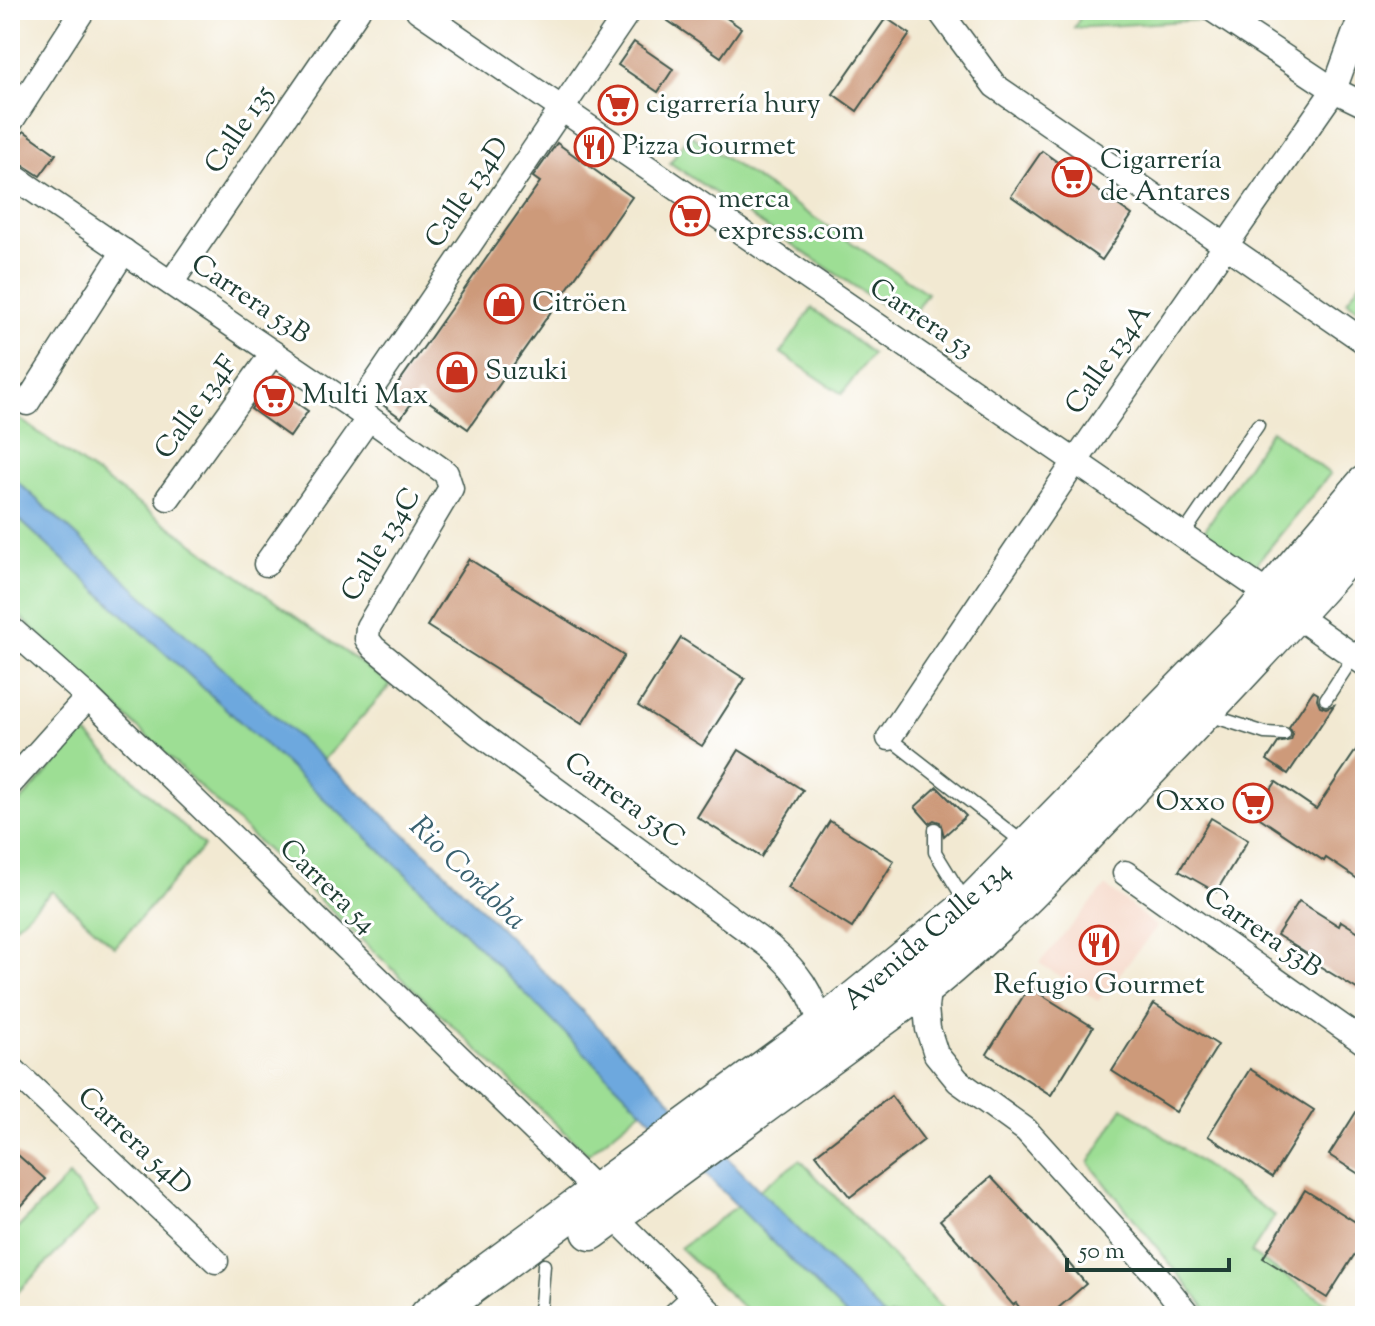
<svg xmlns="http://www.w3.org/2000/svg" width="1375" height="1326" viewBox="0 0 1375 1326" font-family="'Sorts Mill Goudy',serif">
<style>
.built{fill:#f4d3c1}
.green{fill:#9dde94;stroke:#5e8e64;stroke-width:2}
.water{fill:#6da8de;stroke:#467289;stroke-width:2}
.building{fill:#cd9a7a}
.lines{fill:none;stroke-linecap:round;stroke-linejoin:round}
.lane-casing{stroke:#3f574c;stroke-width:15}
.street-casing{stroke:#3f574c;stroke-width:27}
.primary-casing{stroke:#3f574c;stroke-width:41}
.lane{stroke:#fff;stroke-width:12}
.street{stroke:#fff;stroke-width:24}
.primary{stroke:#fff;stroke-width:38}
.labels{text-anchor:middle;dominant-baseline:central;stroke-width:6;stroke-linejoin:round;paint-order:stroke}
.poi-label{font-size:28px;fill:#1f3d34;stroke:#fff;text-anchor:start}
.street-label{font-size:28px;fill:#1f3d34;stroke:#fff}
.water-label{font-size:30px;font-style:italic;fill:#3a6270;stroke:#fff}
</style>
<rect width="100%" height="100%" fill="#fff"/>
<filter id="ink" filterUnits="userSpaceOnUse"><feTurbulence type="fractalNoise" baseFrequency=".0125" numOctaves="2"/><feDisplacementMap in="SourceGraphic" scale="16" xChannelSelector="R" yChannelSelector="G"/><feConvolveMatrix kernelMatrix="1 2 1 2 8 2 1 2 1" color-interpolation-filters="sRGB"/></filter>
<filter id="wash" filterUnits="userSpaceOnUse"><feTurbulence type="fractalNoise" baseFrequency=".006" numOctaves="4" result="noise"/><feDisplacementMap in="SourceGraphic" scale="32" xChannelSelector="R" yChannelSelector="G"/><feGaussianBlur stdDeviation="1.8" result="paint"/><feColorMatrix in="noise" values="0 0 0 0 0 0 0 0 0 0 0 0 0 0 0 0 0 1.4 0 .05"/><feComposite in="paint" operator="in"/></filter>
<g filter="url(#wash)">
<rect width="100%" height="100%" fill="#f2e9d2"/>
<polygon class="built" points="1106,886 1157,927 1098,1001 1039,963"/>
<g class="green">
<polygon points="1084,10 1187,10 1202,20 1074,28"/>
<polygon points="689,134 927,293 908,322 670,163"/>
<polygon points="1365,275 1365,314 1347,301"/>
<polygon points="812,308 872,354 842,394 781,353"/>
<polygon points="10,412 391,685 323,760 10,475"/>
<polygon points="1271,430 1330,474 1253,568 1202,534"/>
<polygon points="10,511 406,873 642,1110 588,1154 10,607"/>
<polygon points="84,732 204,846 115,947 52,891 10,931 10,813"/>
<polygon points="1123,1107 1275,1216 1251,1253 1346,1316 1212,1316 1089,1163"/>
<polygon points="800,1160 950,1316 752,1316 680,1248"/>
<polygon points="69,1176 98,1211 10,1300 10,1236"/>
</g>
<polygon class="water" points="10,475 430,857 884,1316 847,1316 406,874 10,511"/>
<g id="blocks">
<g class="building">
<polygon points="652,10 715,10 741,28 721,57"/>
<polygon points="886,18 910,34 857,111 833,94"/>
<polygon points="634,42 673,69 658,92 618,65"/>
<polygon points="24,131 56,154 40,176 18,162 10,159 10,151"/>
<polygon points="557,143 632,197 468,429 418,394 401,418 383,405 540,182 533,177"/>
<polygon points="1042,151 1132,215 1102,260 1011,196"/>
<polygon points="269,384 308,411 290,437 251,409"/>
<polygon points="469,559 624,656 582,724 427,626"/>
<polygon points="681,638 745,679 702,746 638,706"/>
<polygon points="1313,691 1318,694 1317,699 1320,706 1326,708 1334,705 1288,774 1267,760 1278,743 1291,740 1293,734 1289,727"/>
<polygon points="1365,737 1365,884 1326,858 1324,861 1254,814 1276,782 1316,809"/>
<polygon points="739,750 803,790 761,857 697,817"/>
<polygon points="937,787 966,816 944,836 940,822 934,820 929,823 915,807"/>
<polygon points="1211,818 1248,840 1216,892 1179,871"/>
<polygon points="830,821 894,861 852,928 788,888"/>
<polygon points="1299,901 1339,926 1341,921 1365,936 1365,994 1316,964 1318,961 1277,935"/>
<polygon points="1029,987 1093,1027 1051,1095 987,1054"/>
<polygon points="1154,1004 1218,1045 1176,1112 1112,1071"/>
<polygon points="1250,1069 1314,1110 1272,1177 1208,1136"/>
<polygon points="891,1096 924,1140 850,1197 816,1154"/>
<polygon points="1365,1098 1365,1178 1329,1155"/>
<polygon points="10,1148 45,1179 10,1219"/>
<polygon points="991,1177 1048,1238 1086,1284 1049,1316 1026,1316 1016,1303 1013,1305 940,1220"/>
<polygon points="1305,1190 1365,1228 1365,1238 1327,1298 1263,1258"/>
</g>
</g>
</g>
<g filter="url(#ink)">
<use href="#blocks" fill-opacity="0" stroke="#3f574c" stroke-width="2"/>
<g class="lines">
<g class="lane-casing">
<g id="lane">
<polyline points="1183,535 1258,425"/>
<polyline points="1326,699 1354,656"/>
<polyline points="1206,714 1265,733 1284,734"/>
<polyline points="889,738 1025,844"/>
<polyline points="935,829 935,852 967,904"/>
<polyline points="537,1316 541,1304 544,1265"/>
<polyline points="665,1316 690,1293"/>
</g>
</g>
<g class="street-casing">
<g id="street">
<polyline points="418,10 1271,596"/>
<polyline points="939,10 995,86 1365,342"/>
<polyline points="1213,10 1334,90 1365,105"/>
<polyline points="10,123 83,10"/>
<path d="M10,174L369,418L446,473L451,488L368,627L367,639L374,648L476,731L770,947C799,973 812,990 821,1028"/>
<polyline points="171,283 358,10"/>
<polyline points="27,403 124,251"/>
<polyline points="357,410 629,10"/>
<polyline points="168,498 273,353"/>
<polyline points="266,564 369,418"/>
<polyline points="1295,615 1365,664"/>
<polyline points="10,628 88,697 599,1193"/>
<polyline points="889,738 1075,462 1334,90 1363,10"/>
<polyline points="10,784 88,697"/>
<polyline points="1125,873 1365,1043"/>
<polyline points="929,983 926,1007 928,1029 936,1054 958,1081 1026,1130 1159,1278 1189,1316"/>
<polyline points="10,1067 216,1261"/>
<polyline points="613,1216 714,1316"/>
</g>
</g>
<g class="primary-casing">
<g id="primary">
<path d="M591,1231L929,983C1003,923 1069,852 1134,784C1213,702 1291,620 1365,534"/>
<polyline points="429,1316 821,1028 969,907 1251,619 1365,485"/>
</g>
</g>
<use href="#lane" class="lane"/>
<use href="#street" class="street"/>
<use href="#primary" class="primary"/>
</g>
</g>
<defs>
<g id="supermarket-ring" transform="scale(2)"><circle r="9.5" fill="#fff" stroke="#c8321e" stroke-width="1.5"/><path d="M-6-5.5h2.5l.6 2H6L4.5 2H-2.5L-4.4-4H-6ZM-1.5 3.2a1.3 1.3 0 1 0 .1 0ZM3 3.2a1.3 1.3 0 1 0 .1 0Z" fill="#c8321e"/></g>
<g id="restaurant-ring" transform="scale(2)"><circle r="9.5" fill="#fff" stroke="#c8321e" stroke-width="1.5"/><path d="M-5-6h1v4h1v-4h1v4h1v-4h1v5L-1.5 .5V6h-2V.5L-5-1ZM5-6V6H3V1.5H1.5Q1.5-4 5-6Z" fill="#c8321e"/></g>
<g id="shop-ring" transform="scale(2)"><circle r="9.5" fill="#fff" stroke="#c8321e" stroke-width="1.5"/><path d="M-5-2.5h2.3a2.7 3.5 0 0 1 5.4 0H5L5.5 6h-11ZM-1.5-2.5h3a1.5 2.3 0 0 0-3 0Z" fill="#c8321e"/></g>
</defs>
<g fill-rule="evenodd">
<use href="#supermarket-ring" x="618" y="105"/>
<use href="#restaurant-ring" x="594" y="147"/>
<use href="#supermarket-ring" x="1072" y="177"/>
<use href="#supermarket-ring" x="690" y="216"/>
<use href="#shop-ring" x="504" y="304"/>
<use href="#shop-ring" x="457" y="372"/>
<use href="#supermarket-ring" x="274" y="396"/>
<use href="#supermarket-ring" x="1253" y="803"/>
<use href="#restaurant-ring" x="1099" y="945"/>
</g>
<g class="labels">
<g class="poi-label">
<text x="646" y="105">cigarrería hury</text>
<text x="622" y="147">Pizza Gourmet</text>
<text x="1100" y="161">Cigarrería<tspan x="1100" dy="32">de Antares</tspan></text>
<text x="718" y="200">merca<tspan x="718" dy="32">express.com</tspan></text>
<text x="532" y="304">Citröen</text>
<text x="485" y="372">Suzuki</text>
<text x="302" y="396">Multi Max</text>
<text x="1225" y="803" text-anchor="end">Oxxo</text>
<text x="1099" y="986" text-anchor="middle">Refugio Gourmet</text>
</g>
<g class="street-label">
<text transform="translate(240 130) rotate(-56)">Calle 135</text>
<text transform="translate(468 193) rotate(-56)">Calle 134D</text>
<text transform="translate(250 300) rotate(34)">Carrera 53B</text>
<text transform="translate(921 319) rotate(34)">Carrera 53</text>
<text transform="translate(1109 360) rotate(-55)">Calle 134A</text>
<text transform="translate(197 408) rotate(-54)">Calle 134F</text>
<text transform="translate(382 545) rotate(-59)">Calle 134C</text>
<text transform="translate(624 801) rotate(36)">Carrera 53C</text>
<text transform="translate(327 887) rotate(44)">Carrera 54</text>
<text transform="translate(1262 933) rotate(35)">Carrera 53B</text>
<text transform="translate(928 936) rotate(-41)">Avenida Calle 134</text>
<text transform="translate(134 1142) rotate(43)">Carrera 54D</text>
</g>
<g class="water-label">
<text transform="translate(467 874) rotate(44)">Rio Cordoba</text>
</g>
</g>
<rect width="1375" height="1326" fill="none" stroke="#fff" stroke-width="40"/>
<path d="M1067 1258v12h162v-12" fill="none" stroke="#1f3d34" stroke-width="4"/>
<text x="1079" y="1258" font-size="24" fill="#1f3d34" stroke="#ffffff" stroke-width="6" paint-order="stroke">50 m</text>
</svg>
